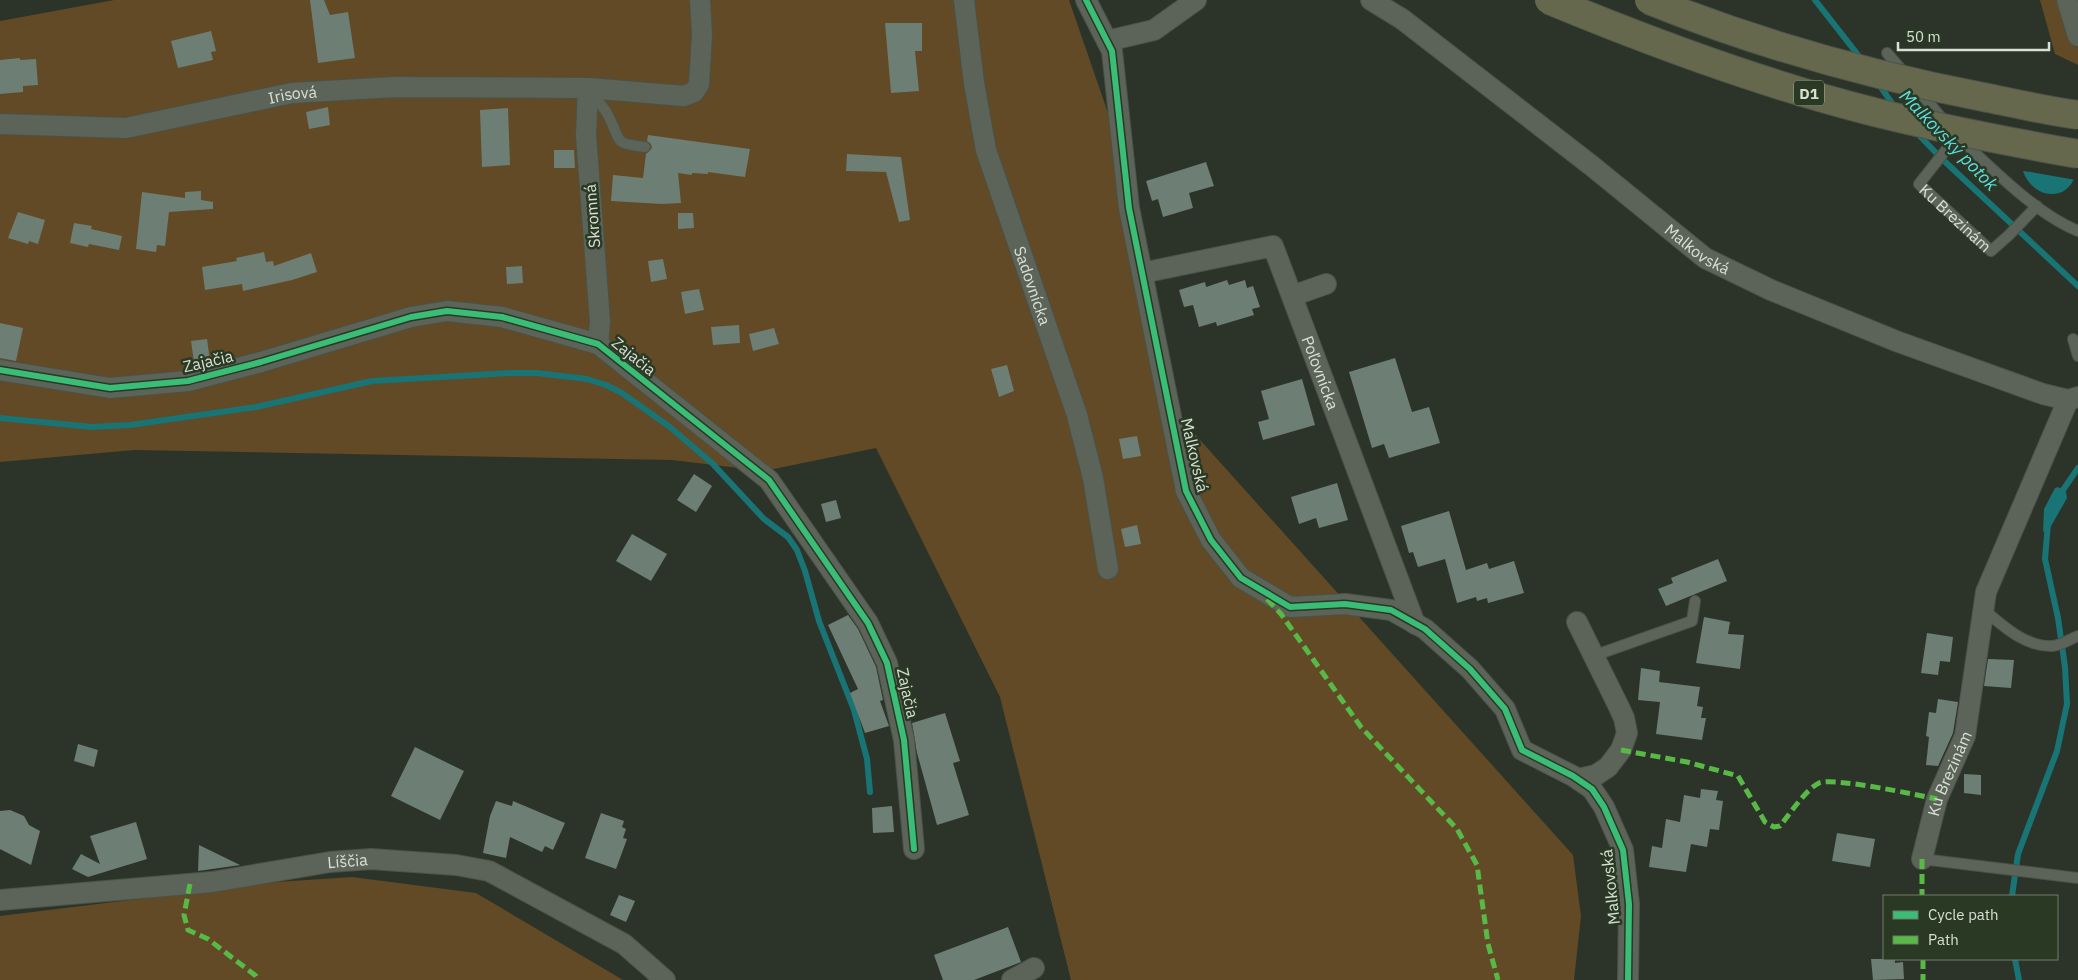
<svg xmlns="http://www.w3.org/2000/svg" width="2078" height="980" viewBox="0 0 2078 980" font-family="'IBM Plex Sans',sans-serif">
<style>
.green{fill:#614a25}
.water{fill:#197475}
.pier{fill:#2c3429}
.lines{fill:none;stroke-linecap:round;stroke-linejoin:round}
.stream{stroke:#197475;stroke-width:6}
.building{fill:#6d7e74}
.lane-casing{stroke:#4b5348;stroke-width:12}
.street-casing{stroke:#4b5348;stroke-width:22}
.lane{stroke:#5c645a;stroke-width:10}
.street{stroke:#5c645a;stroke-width:20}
.highway-bridge-casing{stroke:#4b5348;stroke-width:30;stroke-linecap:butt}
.highway-bridge{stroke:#65684c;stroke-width:28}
.quiet{stroke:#58b947;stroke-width:5;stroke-dasharray:10 5;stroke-linecap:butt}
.cycleway-casing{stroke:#2a3924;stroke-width:9}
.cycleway{stroke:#3abd76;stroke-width:6}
.labels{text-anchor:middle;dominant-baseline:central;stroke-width:5;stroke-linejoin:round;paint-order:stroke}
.shield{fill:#2a3924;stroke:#a3ae9e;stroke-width:1}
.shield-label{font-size:15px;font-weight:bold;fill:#d7e0d3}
.street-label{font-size:16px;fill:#d7e0d3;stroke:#2a3924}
.water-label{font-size:18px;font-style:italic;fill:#5cdfe3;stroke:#2a3924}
</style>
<rect width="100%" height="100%" fill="#2c3429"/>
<g class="green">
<polygon points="114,0 1069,0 1108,113 1156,391 1573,855 1581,916 1574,980 1071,980 1000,697 876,448 764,471 672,460 134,450 0,462 0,21"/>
<polygon points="2040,0 2078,0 2078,65 2055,54"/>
<polygon points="352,877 476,893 623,980 0,980 0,916 277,882"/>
</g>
<g class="water">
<path d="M2023,171L2075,176C2065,205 2031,196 2023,171Z"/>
<polygon points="2058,487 2066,492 2067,498 2050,528 2043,532 2044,509 2055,488"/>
</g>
<polygon class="pier" points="2028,155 2074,162 2077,168 2076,180 2020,170 2022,163"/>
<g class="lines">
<g class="stream">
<polyline points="1815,0 1862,60"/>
<polyline points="1878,83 1896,109"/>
<polyline points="1916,132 1940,157 2078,286"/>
<polyline points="0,418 92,427 130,425 256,407 372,381 511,373 537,373 587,379 606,385 622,393 670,427 712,463 764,519 788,537 797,550 805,571 819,621 854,710 867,759 870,792"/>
<polyline points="2059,496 2078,468"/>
<polyline points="2012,896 2018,854 2057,751 2067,704 2065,667 2058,618 2045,559 2048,523"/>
<polyline points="2015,959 2019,980"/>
</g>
</g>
<g class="building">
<polygon points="310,0 324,0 330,15 348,12 355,58 318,63"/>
<polygon points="885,23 922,23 922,51 915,51 919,91 891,93"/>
<polygon points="211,31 216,51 211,52 213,60 178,68 171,41"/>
<polygon points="20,58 20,60 36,59 38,85 23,86 23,92 0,94 0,60"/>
<polygon points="328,107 330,125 309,129 306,112"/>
<polygon points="508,108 510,165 482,167 480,110"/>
<polygon points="648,135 750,149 745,177 708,172 708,174 692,173 692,175 678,173 681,203 662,204 611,201 613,175 643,178 646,154 652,148 651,144 647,141"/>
<polygon points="554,150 574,150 575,168 554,168"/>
<polygon points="847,154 901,157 910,220 899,222 886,172 846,171"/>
<polygon points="1206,162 1214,186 1189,193 1193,208 1163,217 1158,199 1152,201 1146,181"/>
<polygon points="201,191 201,200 213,202 213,209 169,212 165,246 157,245 156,252 136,249 142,192 185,198 185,192"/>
<polygon points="18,212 45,220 38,244 29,241 28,244 8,238"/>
<polygon points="678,213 693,213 694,228 678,229"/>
<polygon points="74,223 92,226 91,229 122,236 119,250 89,244 88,247 70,243"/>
<polygon points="264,252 266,262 273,261 274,266 311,253 317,272 292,280 243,291 242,284 205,290 202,267 237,261 236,258"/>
<polygon points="663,259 667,279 651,282 648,261"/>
<polygon points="522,266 523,283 507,284 506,267"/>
<polygon points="1227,280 1229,285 1245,280 1247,288 1253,286 1260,307 1252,309 1254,315 1217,326 1216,322 1199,327 1193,305 1184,307 1179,290 1205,282 1206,287"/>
<polygon points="699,289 704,310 685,314 681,292"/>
<polygon points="0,323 23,328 16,361 0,358"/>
<polygon points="739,325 740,343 713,345 711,327"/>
<polygon points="774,328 779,344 753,351 749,334"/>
<polygon points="207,339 210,361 194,362 191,341"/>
<polygon points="1395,358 1412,412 1429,407 1440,443 1389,458 1384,444 1372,448 1349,372"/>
<polygon points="1007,365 1014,391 999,397 991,369"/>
<polygon points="1302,379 1315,425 1263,440 1258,422 1269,419 1261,391"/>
<polygon points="1137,436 1141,456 1123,459 1119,439"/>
<polygon points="694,474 712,486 696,512 677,500"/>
<polygon points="1337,483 1348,520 1319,528 1316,518 1299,524 1291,497"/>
<polygon points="836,500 841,518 826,522 821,504"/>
<polygon points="1449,511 1466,570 1487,563 1489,569 1514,561 1524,593 1488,603 1487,598 1477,601 1476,597 1457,603 1445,559 1418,567 1413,552 1409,553 1401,526"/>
<polygon points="1137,525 1141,544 1125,547 1121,529"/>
<polygon points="632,534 667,554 651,581 616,561"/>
<polygon points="1718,559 1727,581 1666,606 1658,589 1673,583 1671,578"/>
<polygon points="848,615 858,629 876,667 883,700 880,701 889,726 865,733 850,693 858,689 828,625"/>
<polygon points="1704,617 1730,622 1728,634 1744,635 1740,669 1696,663"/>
<polygon points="1927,633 1953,637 1950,662 1940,661 1938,675 1921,673"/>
<polygon points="1988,659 2014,660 2011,688 1984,686"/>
<polygon points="1641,668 1660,671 1659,682 1700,687 1697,706 1703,707 1701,718 1706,718 1702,740 1656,734 1660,702 1638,700"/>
<polygon points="1938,699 1958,702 1953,733 1938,766 1926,765 1929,737 1926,736 1929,712 1936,713"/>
<polygon points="945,713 960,761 953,763 969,815 937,825 917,753 912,723"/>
<polygon points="78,744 98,750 94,767 74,761"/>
<polygon points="415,747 464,771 440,820 391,796"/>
<polygon points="1964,774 1981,775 1981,795 1964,793"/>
<polygon points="1701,789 1718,791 1716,800 1723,801 1719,830 1710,829 1707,847 1691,844 1686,872 1649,867 1652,846 1662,848 1666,819 1680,822 1684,795 1700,798"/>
<polygon points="496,801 512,806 513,801 565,823 553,850 545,846 542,852 510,837 506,858 483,853 490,816"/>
<polygon points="892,806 894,832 873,833 872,808"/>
<polygon points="10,810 24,816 29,825 40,831 31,865 0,849 0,811"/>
<polygon points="601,813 624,821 622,827 626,829 623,838 627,839 616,869 585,858"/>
<polygon points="136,822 147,859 88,877 72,869 81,854 100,864 90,836"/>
<polygon points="1837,833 1875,839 1870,867 1832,861"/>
<polygon points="199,845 240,865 198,871"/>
<polygon points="619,895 635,901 626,922 610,915"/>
<polygon points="1008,927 1021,962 974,980 943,980 934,955"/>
<polygon points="1871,959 1895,959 1895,963 1903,962 1904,979 1873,980"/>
</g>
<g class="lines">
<g class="lane-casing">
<g id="lane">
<polyline points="1887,53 1905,74"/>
<polyline points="1917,89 1945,122"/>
<path d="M590,91C596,99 605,108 609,117C622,142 612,143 645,147"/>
<path id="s1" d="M1957,136L1919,184L1991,251L2009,235L2037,206"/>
<path d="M1959,138C1993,169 2036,214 2078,231"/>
<polyline points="2073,339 2078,356"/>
<path d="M1983,609C2003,626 2025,647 2052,646C2060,646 2070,639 2078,636"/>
<polyline points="1593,656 1692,621 1695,601"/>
<polyline points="1922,859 2078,878"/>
</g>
</g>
<g class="street-casing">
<g id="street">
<path id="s2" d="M964,0L974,83L986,150L1077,415L1093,478L1108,569"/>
<polyline points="1086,0 1112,51 1129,208 1186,491 1211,540 1241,578 1290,607 1345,604 1391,610 1425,629 1470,669 1505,709 1522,750 1573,776 1592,789 1604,807 1623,850 1629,904 1628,980"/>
<path id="s3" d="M1371,0L1402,19L1592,166L1705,258L1771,290L1896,341L2043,394L2068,400L2078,397"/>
<polyline points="2067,0 2078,36"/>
<polyline points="1107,41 1154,30 1196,0"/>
<path id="s4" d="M0,124L126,128L292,93L394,87L588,88"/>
<path id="s5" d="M1142,273L1273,246L1415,624"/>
<polyline points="1292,296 1326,284"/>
<polyline points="598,344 600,322 586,135 588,88 684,96 694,92 699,84 702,34 700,0"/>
<polyline points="0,370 110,388 188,381 261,362 411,317 447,311 502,317 598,344 769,480 868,623 887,663 904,740 914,849"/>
<polyline points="1577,622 1617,703 1624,718 1627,733 1621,750 1608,767 1596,775 1578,779"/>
<path id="s6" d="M1922,859L1937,799L1965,736L1986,592L2068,400"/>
<path id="s7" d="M0,900L212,882L330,862L371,859L456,865L489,871L624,944L665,980"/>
<polyline points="1012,980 1034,968"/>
</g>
</g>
<use href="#lane" class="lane"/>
<use href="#street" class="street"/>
<g class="highway-bridge-casing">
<g id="highway-bridge">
<path d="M1549,0C1655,44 1763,84 1874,112C1942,129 2010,142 2078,154"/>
<path d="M1649,0C1758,44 1873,76 1988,98C2018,104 2048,111 2078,115"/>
</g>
</g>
<use href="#highway-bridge" class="highway-bridge"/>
<g class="quiet">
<polyline points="1267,599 1281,614 1361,727 1457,829 1477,865 1488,944 1498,980"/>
<path d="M1621,750L1687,762L1738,776L1765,822L1774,827L1780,826C1789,815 1806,789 1819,783C1834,777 1917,795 1937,799"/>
<polyline points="1922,859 1922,896"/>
<polyline points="190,884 184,915 188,930 208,939 256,976 258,980"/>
<polyline points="1923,959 1923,980"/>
</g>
<g class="cycleway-casing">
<g id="cycleway">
<polyline points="1086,0 1112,51 1129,208 1186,491 1211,540 1241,578 1290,607 1345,604 1391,610 1425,629 1470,669 1505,709 1522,750 1573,776 1592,789 1604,807 1623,850 1629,904 1628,980"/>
<polyline points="0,370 110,388 188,381 261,362 411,317 447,311 502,317 598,344 769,480 868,623 887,663 904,740 914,849"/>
</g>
</g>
<use href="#cycleway" class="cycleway"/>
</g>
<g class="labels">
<rect class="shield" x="1794" y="80.5" width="30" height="25" rx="4"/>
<g class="shield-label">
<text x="1809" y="93">D1</text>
</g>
<g class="street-label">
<text stroke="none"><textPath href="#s4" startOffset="296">Irisová</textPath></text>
<text stroke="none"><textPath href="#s1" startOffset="111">Ku Brezinám</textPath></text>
<text transform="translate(592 216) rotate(-94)">Skromná</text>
<text stroke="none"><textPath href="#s3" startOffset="411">Malkovská</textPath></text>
<text stroke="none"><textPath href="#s2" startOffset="295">Sadovnícka</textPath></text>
<text transform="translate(634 356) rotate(39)">Zajačia</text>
<text transform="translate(208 361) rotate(-13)">Zajačia</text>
<text stroke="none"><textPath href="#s5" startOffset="269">Poľovnícka</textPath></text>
<text transform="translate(1195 455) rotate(77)">Malkovská</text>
<text transform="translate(908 693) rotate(78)">Zajačia</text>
<text stroke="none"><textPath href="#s6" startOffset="90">Ku Brezinám</textPath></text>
<text stroke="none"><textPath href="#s7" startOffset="350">Líščia</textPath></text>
<text transform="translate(1610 887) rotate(-96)">Malkovská</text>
</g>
<g class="water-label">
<text transform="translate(1949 140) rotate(46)">Malkovský potok</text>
</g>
</g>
<rect x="1883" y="895" width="175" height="65" fill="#2a3924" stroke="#6f7c6a"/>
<rect x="1893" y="911" width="25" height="8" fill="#3abd76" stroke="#6f7c6a"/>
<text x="1928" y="920" font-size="15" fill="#d7e0d3">Cycle path</text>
<rect x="1893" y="936" width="25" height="8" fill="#58b947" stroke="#6f7c6a"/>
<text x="1928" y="945" font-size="15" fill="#d7e0d3">Path</text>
<path d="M1898 42v8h151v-8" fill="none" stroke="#d7e0d3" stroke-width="2.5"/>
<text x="1906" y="42" font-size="15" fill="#d7e0d3" stroke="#2a3924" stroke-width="4" paint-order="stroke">50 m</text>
</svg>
